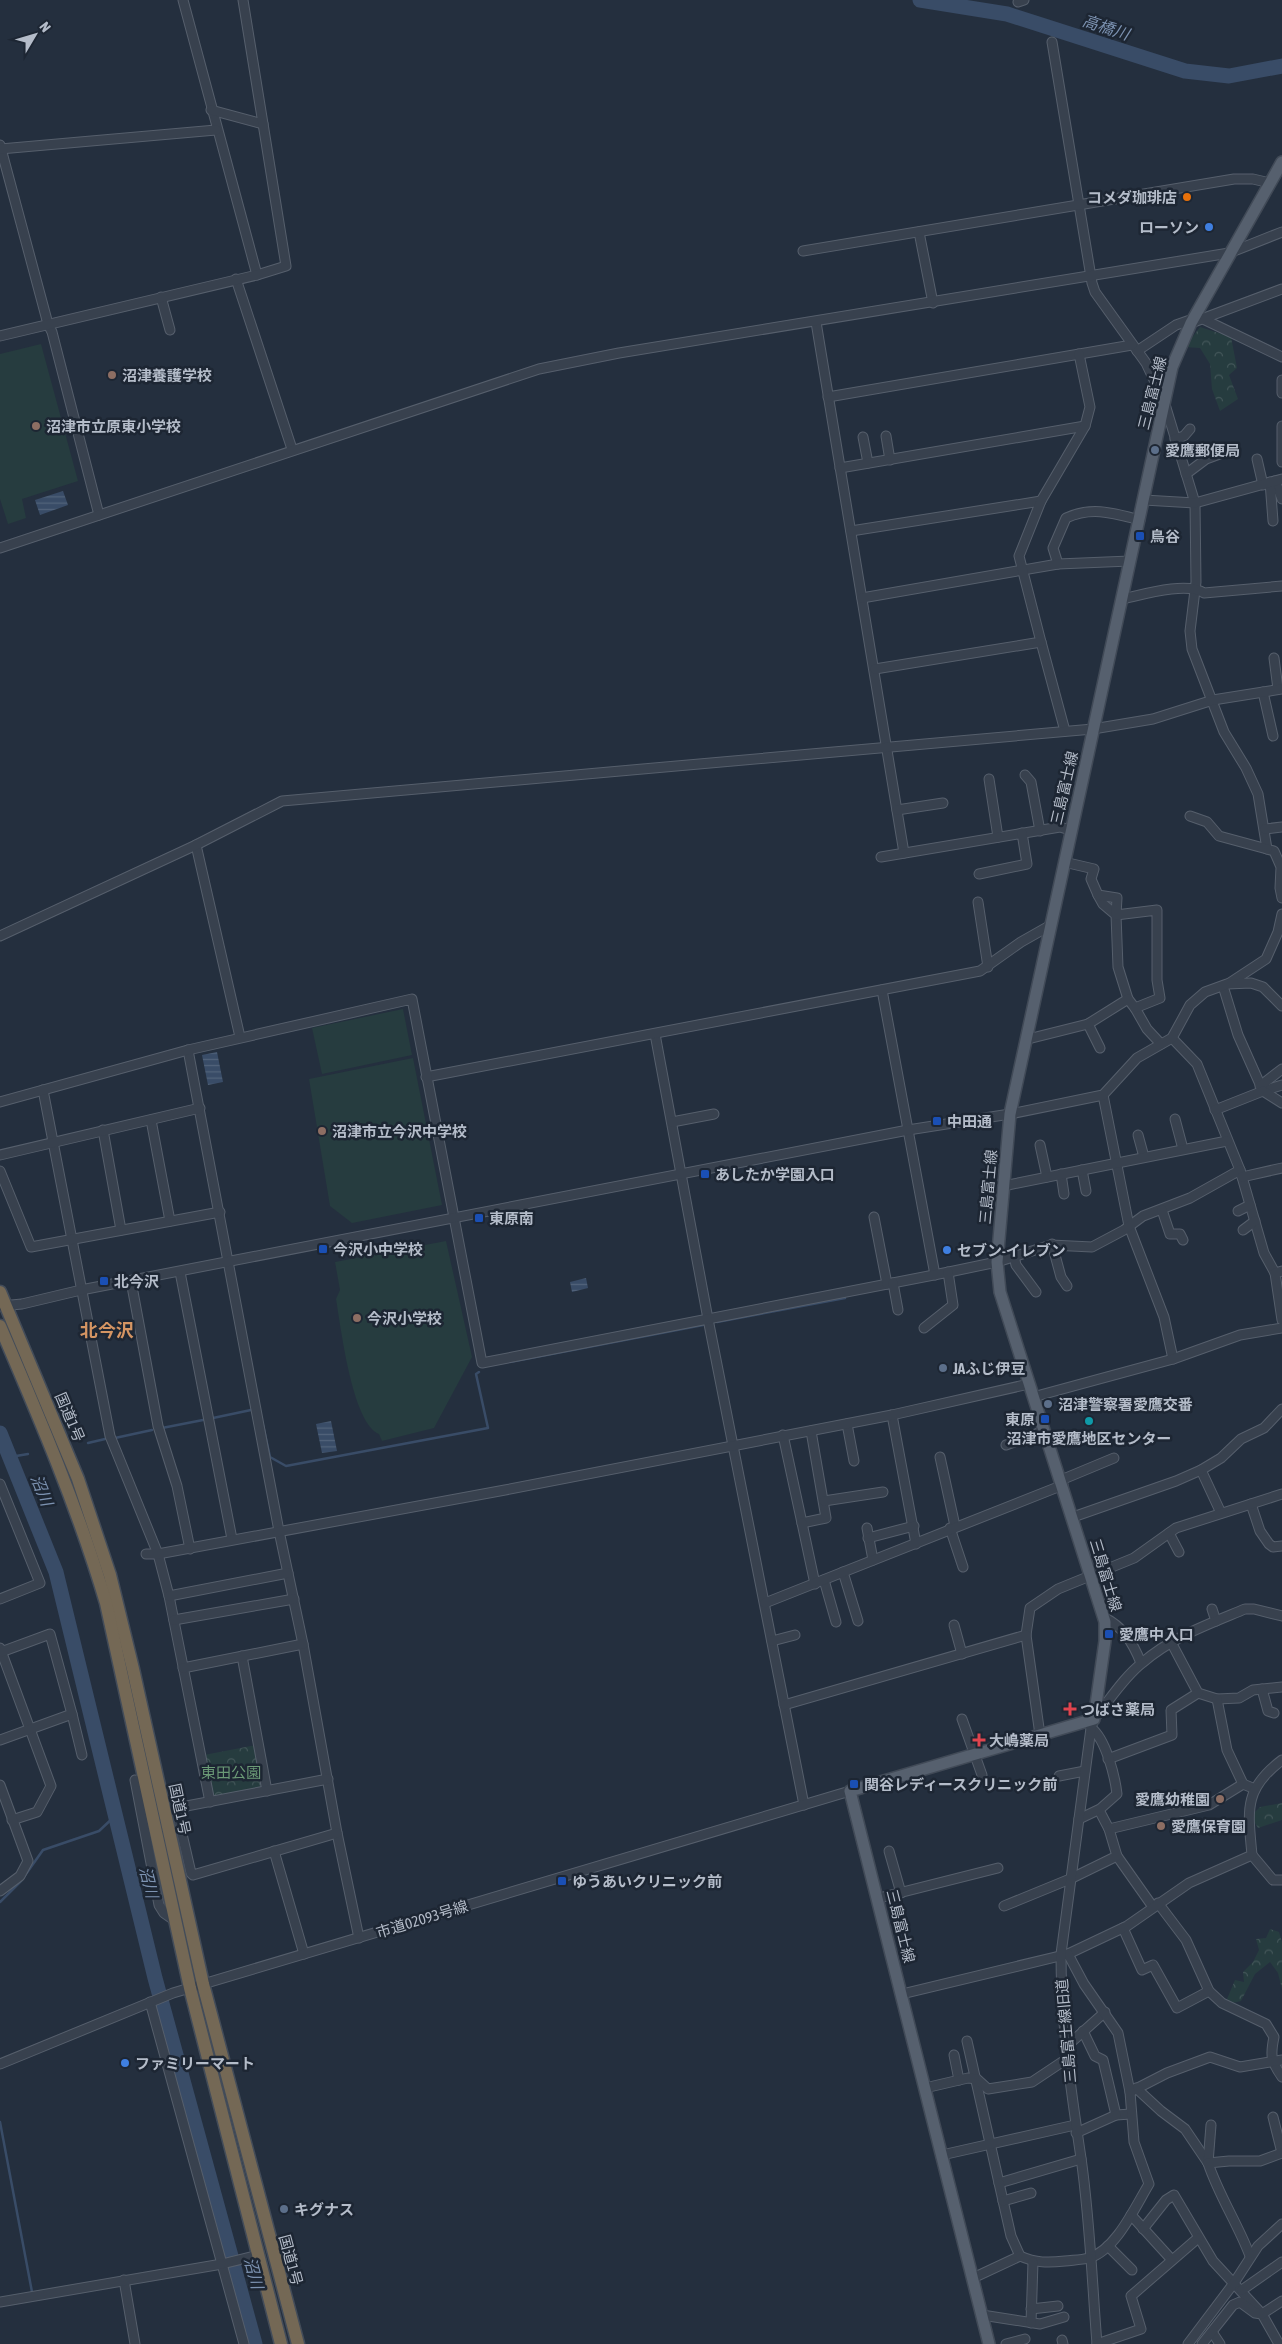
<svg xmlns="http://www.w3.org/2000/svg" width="1282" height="2344" viewBox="0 0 1282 2344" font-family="'Asap Condensed','Noto Sans JP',sans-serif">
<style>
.forest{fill:url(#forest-crowns)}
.pitch{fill:#263c3f}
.water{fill:url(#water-rules)}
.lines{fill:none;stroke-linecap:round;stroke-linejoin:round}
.stream{stroke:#394c67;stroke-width:2.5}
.river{stroke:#394c67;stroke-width:15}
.minor-casing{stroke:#565f6c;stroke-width:11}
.major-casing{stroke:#414a57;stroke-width:14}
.highway-casing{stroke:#434c59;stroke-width:15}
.minor{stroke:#38414e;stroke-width:9}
.major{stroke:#56606e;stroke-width:11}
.highway{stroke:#746855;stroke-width:12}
.food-dot{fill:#e8710a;stroke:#1d2633;stroke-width:2}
.shop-dot{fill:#3f7fe0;stroke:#1d2633;stroke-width:2}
.education-dot{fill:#8d6e63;stroke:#1d2633;stroke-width:2}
.service-dot{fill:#5c6f8a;stroke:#1d2633;stroke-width:2}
.transit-dot{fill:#1a4fb4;stroke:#1d2633;stroke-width:2}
.culture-dot{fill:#0f9aa8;stroke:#1d2633;stroke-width:2}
.health-dot{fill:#e0444e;stroke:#1d2633;stroke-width:2}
.labels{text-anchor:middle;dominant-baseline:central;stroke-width:5;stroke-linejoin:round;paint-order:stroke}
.poi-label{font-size:15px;font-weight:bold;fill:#b4bcc9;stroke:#1d2633;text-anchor:start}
.street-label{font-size:15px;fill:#b4bcc9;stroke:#1d2633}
.park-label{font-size:15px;fill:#6b9a76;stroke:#1d2633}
.water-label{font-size:16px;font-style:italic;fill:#7c92b1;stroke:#1d2633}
.quarter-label{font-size:18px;font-weight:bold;fill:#d59563;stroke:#1d2633}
</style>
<defs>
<pattern id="forest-crowns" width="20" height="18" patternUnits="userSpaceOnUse" patternTransform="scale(1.25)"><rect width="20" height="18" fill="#263c3f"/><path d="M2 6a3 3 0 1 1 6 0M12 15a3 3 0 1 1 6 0" fill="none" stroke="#435659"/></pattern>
<pattern id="water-rules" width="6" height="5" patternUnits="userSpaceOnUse" patternTransform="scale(1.25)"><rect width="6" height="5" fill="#394c67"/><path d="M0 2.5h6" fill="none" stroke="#53647b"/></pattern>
</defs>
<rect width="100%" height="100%" fill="#242f3e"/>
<g class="forest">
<polygon points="1200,327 1231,337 1237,368 1229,375 1238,399 1220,411 1212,389 1210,364 1200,348 1185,347"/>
<polygon points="256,1745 264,1784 260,1788 215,1797 211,1794 204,1755"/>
<polygon points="1282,1803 1282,1820 1258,1828 1253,1820 1254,1813 1260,1807"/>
<polygon points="1270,1929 1279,1932 1282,1942 1282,1989 1278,1973 1270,1962 1255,1974 1241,2001 1233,2003 1227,1999 1235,1980 1244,1982 1243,1972 1253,1962 1259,1950 1256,1939 1266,1938"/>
</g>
<g class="pitch">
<polygon points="41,344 78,481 22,499 26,518 8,524 0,499 0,354"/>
<polygon points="403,1009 412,1055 322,1074 312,1028"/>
<polygon points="413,1058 442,1205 352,1223 330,1206 309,1079"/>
<path d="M446,1241L472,1357L434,1428L382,1441L379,1434C352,1423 341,1328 336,1299L340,1290L335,1262Z"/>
</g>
<g class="water">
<polygon points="63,491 68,505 40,515 35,500"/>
<polygon points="217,1052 223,1082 208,1085 202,1055"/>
<polygon points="586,1278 588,1288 572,1292 570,1282"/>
<polygon points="331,1421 337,1451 322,1453 316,1424"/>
</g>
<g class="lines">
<g class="stream">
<polyline points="717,1322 845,1298"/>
<polyline points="510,1362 703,1325"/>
<polyline points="213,1418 251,1410"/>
<polyline points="263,1425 270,1457 286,1466 488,1428 476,1374 479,1372"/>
<polyline points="162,1428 203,1420"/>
<polyline points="115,1438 152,1430"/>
<polyline points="88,1443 105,1439"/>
<polyline points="10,1457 28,1454"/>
<polyline points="0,1902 21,1881 43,1850 99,1831 116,1815"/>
<polyline points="0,2122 32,2292"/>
</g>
<g class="river">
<polyline points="920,0 1007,14 1185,71 1229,76 1282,66"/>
<polyline points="0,1433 56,1572 155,1978 255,2344"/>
</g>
<g class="minor-casing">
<g id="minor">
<polyline points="183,0 257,275"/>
<polyline points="1018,2 1024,0"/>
<polyline points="1052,42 1092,283 1095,292 1146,363 1164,401 1195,503 1196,582 1190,631 1192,649 1224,732 1246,768 1258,794 1267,849 1274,851 1281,867 1280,888 1282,898"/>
<polyline points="211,110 263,124"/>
<polyline points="0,145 48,324 52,332 99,515"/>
<polyline points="0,149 216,130"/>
<polyline points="919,232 933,303"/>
<polyline points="803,251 1234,179 1253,179 1270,183"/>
<polyline points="236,279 292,449"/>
<polyline points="161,297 170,330"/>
<polyline points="1201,318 1282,357"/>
<polyline points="816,322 904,853"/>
<polyline points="1191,323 1282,289"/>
<polyline points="0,336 257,275 286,266 243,0"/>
<polyline points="1137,351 1176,325 1193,319"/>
<polyline points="1282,380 1282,393"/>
<polyline points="828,397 1132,345"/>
<polyline points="1282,426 1282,462"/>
<polyline points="886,436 890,460"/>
<polyline points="863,437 868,463"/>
<polyline points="1175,439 1184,436 1190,429"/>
<polyline points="1257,459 1263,485"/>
<polyline points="840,468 1085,426"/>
<polyline points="1186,474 1206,459 1225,452"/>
<polyline points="1275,481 1282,499"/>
<polyline points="1270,482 1273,521"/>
<polyline points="1144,500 1195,503 1282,479"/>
<polyline points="851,531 1041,501"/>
<polyline points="0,548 539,369 619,353 1229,253 1282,232"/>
<path d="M1058,564L1053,548L1066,518C1092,506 1113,513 1140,520"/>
<polyline points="862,598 1058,564 1130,561"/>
<path d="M1122,599C1141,595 1187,581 1204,593L1282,586"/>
<polyline points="1041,642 1065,731"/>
<polyline points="1274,658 1278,689"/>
<polyline points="875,669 1041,642 1019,556 1041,501 1085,426 1090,407 1079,354"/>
<polyline points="1263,692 1273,736"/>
<polyline points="1025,775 1031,782 1040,831"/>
<polyline points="989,779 998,837"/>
<polyline points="897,810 943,803"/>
<polyline points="1190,816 1207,822 1219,836 1267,849"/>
<polyline points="1265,829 1282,827"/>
<polyline points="196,845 240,1037"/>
<polyline points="881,857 1060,827 1070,830"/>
<polyline points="979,874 1027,864 1022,833"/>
<polyline points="1098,895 1103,904 1116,915 1118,967 1128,999"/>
<polyline points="978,902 988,967"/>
<polyline points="0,936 196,845 282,801 1093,729 1153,719 1213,700 1282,689"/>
<polyline points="1228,984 1266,959 1278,932 1282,914"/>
<polyline points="1223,986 1238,1035 1263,1091 1282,1085"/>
<polyline points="882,990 935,1275"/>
<polyline points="1135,1008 1147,1029 1161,1044"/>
<polyline points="1088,1024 1100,1048"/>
<polyline points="655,1034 708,1319 804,1805"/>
<polyline points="1172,1038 1197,1064 1240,1170 1264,1253 1275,1273"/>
<polyline points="1028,1039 1088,1024 1128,999 1135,1008 1160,998 1157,980 1157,910 1116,915 1117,898 1098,895 1091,879 1094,869 1064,862"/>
<polyline points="188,1050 279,1531 303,1644 337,1833 359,1938"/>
<polyline points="426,1077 980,971 1021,942 1051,925"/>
<polyline points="1260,1086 1282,1069"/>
<polyline points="43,1090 110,1436 158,1554 169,1596 210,1802"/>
<polyline points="1103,1095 1129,1226 1164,1317 1173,1359"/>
<polyline points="0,1102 188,1050 412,999 482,1363 949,1272 997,1262 1051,1245 1092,1247 1124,1230 1143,1216 1190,1198 1240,1170"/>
<polyline points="1215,1110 1263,1091 1282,1103"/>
<polyline points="1175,1119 1183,1149"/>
<polyline points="151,1120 170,1221"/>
<polyline points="672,1122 714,1114"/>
<polyline points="103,1130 121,1230"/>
<polyline points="1138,1135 1144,1157"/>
<polyline points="1040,1145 1047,1177"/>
<polyline points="0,1155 200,1108"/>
<polyline points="1082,1170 1086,1191"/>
<polyline points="0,1171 31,1247 220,1212"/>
<polyline points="1061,1174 1064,1194"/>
<polyline points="1242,1177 1282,1168"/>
<polyline points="1003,1186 1227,1141"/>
<polyline points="1162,1210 1170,1234 1180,1234 1183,1240"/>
<polyline points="1238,1211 1250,1205"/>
<polyline points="874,1217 887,1284"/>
<polyline points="1243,1230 1255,1221"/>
<polyline points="1052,1244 1061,1277 1067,1286"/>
<polyline points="1014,1256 1016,1265 1036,1292"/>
<polyline points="1282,1271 1275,1273 1282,1320"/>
<polyline points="180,1272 232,1539"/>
<polyline points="131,1281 158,1426 177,1486 190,1549"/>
<polyline points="893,1283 898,1310"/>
<polyline points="0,1306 22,1304 81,1290 908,1130 1010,1114 1103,1095 1137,1058 1172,1038 1190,1005 1205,992 1227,984 1251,983 1263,987 1282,1006"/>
<polyline points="924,1328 953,1305 948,1272"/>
<polyline points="1033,1397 1173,1359 1240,1335 1282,1328"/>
<polyline points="892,1415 916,1544"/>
<polyline points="847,1424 854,1461"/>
<polyline points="783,1435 802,1523 826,1518 811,1431"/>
<polyline points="1006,1445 1044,1431"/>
<polyline points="940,1457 955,1526"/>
<polyline points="1201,1470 1221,1513"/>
<polyline points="1061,1480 1114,1458"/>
<polyline points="0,1484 40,1583 0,1599"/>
<polyline points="824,1501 883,1492"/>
<polyline points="1251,1504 1260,1531 1269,1544 1273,1547 1282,1546"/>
<polyline points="1073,1517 1176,1481 1201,1470 1221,1458 1241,1439 1264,1428 1282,1409"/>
<polyline points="802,1523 815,1584"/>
<polyline points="867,1528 873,1560"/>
<polyline points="950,1528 963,1567"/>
<polyline points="1169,1533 1179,1552"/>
<polyline points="868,1538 914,1526"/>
<polyline points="146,1554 158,1554 505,1490 892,1415 1029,1384"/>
<polyline points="843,1572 858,1621"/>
<polyline points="824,1580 836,1622"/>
<polyline points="169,1596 288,1573"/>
<polyline points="765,1603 1063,1485"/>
<polyline points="1212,1609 1216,1621"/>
<path d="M1103,1617C1123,1626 1133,1643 1141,1663"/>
<polyline points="174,1620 294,1599"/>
<polyline points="954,1625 962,1654"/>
<polyline points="1026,1635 1030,1608 1058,1589 1134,1558 1176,1528 1282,1494"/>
<polyline points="772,1641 795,1635"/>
<polyline points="1171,1642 1198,1693 1217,1699 1239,1698 1253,1690 1282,1687"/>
<polyline points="0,1648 51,1786 37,1812 12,1820"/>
<polyline points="242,1656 267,1791"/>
<polyline points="183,1668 303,1644"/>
<polyline points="1262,1689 1268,1711 1274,1713"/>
<polyline points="1217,1699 1227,1750 1243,1784"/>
<polyline points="784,1705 1026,1635 1040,1735"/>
<polyline points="72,1714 82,1755"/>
<polyline points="962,1719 982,1775"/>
<polyline points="0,1740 72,1714 50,1634 1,1652"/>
<polyline points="1108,1759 1172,1735 1171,1710 1198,1693"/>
<polyline points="1059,1776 1085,1771"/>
<polyline points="328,1779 176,1808 191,1873 193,1875 337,1833"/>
<polyline points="135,1780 159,1905 164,1913 174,1920"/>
<polyline points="0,1785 28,1861 20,1876 0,1891"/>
<polyline points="1099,1810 1109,1829"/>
<path d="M1079,1819L1100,1809L1117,1794C1115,1777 1106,1739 1091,1728"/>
<polyline points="274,1851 304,1954"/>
<polyline points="889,1851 901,1893"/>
<polyline points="1252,1855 1273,1880 1282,1880"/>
<polyline points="1117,1856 1153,1907"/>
<polyline points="879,1898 998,1868"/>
<path d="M1158,1903L1186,1940L1209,1991L1222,2003L1266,2024L1274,2037C1270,2056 1271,2061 1282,2077"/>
<polyline points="1004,1906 1070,1879 1117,1856 1109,1829 1209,1805 1243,1784 1255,1789"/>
<polyline points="1123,1928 1142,1970 1153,1965 1177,2008 1209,1991"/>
<path d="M902,1994L1068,1954L1127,1926L1189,1883L1252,1855C1248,1811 1243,1789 1282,1760"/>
<polyline points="150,2002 244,2344"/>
<polyline points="1083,2031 1095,2056 1103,2060 1116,2115 1131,2114"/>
<polyline points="967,2041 999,2183 1081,2159"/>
<polyline points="1067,2046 1105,2012"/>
<polyline points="954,2055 959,2080"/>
<polyline points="0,2064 173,1993 850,1791"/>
<polyline points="925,2088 968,2078 977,2079 988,2089 1032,2082 1068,2058"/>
<polyline points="1136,2088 1161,2111 1185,2129 1208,2163"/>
<polyline points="1130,2092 1167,2073 1210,2057 1240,2067 1282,2060"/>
<polyline points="1273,2117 1282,2153"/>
<polyline points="1076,2133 1116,2115"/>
<polyline points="942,2155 1075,2125"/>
<polyline points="1208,2163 1211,2125"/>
<polyline points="999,2183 1011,2236 1020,2256"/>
<polyline points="1003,2201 1031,2193"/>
<polyline points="1131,2215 1172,2260"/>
<polyline points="1143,2229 1166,2200 1174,2195 1213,2261 1262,2314 1279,2344"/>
<polyline points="1108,2246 1132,2270"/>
<path d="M1250,2256C1238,2224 1219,2196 1208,2163L1229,2161H1260L1282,2153"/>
<path d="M973,2278L1020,2256C1036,2263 1048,2263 1065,2261C1073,2260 1081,2260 1089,2258C1116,2250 1135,2207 1149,2184L1134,2142L1130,2092L1118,2033L1084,1984L1068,1954"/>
<polyline points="124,2280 135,2344"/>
<polyline points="1242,2290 1282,2262"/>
<polyline points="0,2302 222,2264 259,2255"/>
<polyline points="1031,2309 1058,2306"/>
<polyline points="982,2315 1040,2324 1064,2317"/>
<polyline points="1031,2323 1033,2262"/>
<polyline points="1212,2332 1220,2344"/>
<polyline points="1062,2340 1063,2344"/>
<polyline points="1006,2344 1025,2339"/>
<path d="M1097,2344C1092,2282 1090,2220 1081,2158C1071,2091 1061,2023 1061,1954L1091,1728L1094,1719C1109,1701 1123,1678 1142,1663C1172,1637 1209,1624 1245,1609H1254L1282,1616"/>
<polyline points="1097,2344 1141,2329 1131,2296 1198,2238"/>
<polyline points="1188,2344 1234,2283 1258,2246 1282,2224"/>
<polyline points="1202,2344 1233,2305 1240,2302 1255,2313 1262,2314 1282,2301"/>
</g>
</g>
<g class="major-casing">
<polyline id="major" points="989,2344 850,1791 1094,1719 1105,1641 1105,1622 1000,1292 997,1262 1010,1114 1172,367 1191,323 1282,162"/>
</g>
<g class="highway-casing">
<g id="highway">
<polyline points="0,1292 78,1479 110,1575 133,1669 203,1984 298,2344"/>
<path d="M0,1326C39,1417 78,1508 106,1603L190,1988L281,2344"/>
</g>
</g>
<use href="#minor" class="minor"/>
<use href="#major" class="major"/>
<use href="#highway" class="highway"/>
</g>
<circle class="food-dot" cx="1187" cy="197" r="5"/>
<g class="shop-dot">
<circle cx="1209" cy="227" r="5"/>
<circle cx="947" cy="1250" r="5"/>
<circle cx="125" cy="2063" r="5"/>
</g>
<g class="education-dot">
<circle cx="112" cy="375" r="5"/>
<circle cx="36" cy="426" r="5"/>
<circle cx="322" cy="1131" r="5"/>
<circle cx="357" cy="1318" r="5"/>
<circle cx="1220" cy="1799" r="5"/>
<circle cx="1161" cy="1826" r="5"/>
</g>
<g class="service-dot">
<circle cx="1155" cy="450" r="5"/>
<circle cx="943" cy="1368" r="5"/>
<circle cx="1048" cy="1404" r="5"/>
<circle cx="284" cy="2209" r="5"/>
</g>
<g class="transit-dot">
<rect x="1135" y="531" width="10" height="10" rx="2.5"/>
<rect x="932" y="1116" width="10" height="10" rx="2.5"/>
<rect x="700" y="1169" width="10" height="10" rx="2.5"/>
<rect x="474" y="1213" width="10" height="10" rx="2.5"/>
<rect x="318" y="1244" width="10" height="10" rx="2.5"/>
<rect x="99" y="1276" width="10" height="10" rx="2.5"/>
<rect x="1040" y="1414" width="10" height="10" rx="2.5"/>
<rect x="1104" y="1629" width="10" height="10" rx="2.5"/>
<rect x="849" y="1779" width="10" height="10" rx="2.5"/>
<rect x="557" y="1876" width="10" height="10" rx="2.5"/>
</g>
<circle class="culture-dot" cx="1089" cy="1421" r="5"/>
<g class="health-dot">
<path d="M1067.5 1701.5h5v5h5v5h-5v5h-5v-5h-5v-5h5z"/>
<path d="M976.5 1732.5h5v5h5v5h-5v5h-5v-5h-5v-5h5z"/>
</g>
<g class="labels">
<g class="poi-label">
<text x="1177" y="197" text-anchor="end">コメダ珈琲店</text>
<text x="1199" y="227" text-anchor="end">ローソン</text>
<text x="122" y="375">沼津養護学校</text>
<text x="46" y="426">沼津市立原東小学校</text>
<text x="1165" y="450">愛鷹郵便局</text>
<text x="1150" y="536">鳥谷</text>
<text x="947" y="1121">中田通</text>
<text x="332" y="1131">沼津市立今沢中学校</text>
<text x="715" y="1174">あしたか学園入口</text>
<text x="489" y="1218">東原南</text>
<text x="333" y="1249">今沢小中学校</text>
<text x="957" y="1250">セブン-イレブン</text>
<text x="114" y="1281">北今沢</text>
<text x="367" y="1318">今沢小学校</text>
<text x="953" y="1368">JAふじ伊豆</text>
<text x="1058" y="1404">沼津警察署愛鷹交番</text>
<text x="1035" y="1419" text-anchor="end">東原</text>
<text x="1089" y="1438" text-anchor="middle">沼津市愛鷹地区センター</text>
<text x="1119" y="1634">愛鷹中入口</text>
<text x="1080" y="1709">つばさ薬局</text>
<text x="989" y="1740">大嶋薬局</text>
<text x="864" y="1784">関谷レディースクリニック前</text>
<text x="1210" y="1799" text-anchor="end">愛鷹幼稚園</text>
<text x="1171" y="1826">愛鷹保育園</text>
<text x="572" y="1881">ゆうあいクリニック前</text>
<text x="135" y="2063">ファミリーマート</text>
<text x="294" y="2209">キグナス</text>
</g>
<g class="street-label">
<text transform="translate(1152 393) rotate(-76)">三島富士線</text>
<text transform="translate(1064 788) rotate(-77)">三島富士線</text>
<text transform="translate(988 1187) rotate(-85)">三島富士線</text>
<text transform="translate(70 1417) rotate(67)">国道1号</text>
<text transform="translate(1106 1575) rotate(73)">三島富士線</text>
<text transform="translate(180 1809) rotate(78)">国道1号</text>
<text transform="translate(422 1919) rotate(-17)">市道02093号線</text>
<text transform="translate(901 1926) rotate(76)">三島富士線</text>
<text transform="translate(1066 2031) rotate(-95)">三島富士線旧道</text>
<text transform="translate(291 2260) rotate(75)">国道1号</text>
</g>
<g class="park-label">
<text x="231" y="1772">東田公園</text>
</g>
<g class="water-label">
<text transform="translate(1106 27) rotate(18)">高橋川</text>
<text transform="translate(42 1490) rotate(68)">沼川</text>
<text transform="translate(149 1882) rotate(76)">沼川</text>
<text transform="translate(254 2273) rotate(75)">沼川</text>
</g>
<g class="quarter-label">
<text x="107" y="1330">北今沢</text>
</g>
</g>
<g transform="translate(35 35) rotate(52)" stroke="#1d2633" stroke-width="4" paint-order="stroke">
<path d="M0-4L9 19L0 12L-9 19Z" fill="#b4bcc9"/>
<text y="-8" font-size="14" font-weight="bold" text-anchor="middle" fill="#b4bcc9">N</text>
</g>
</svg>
